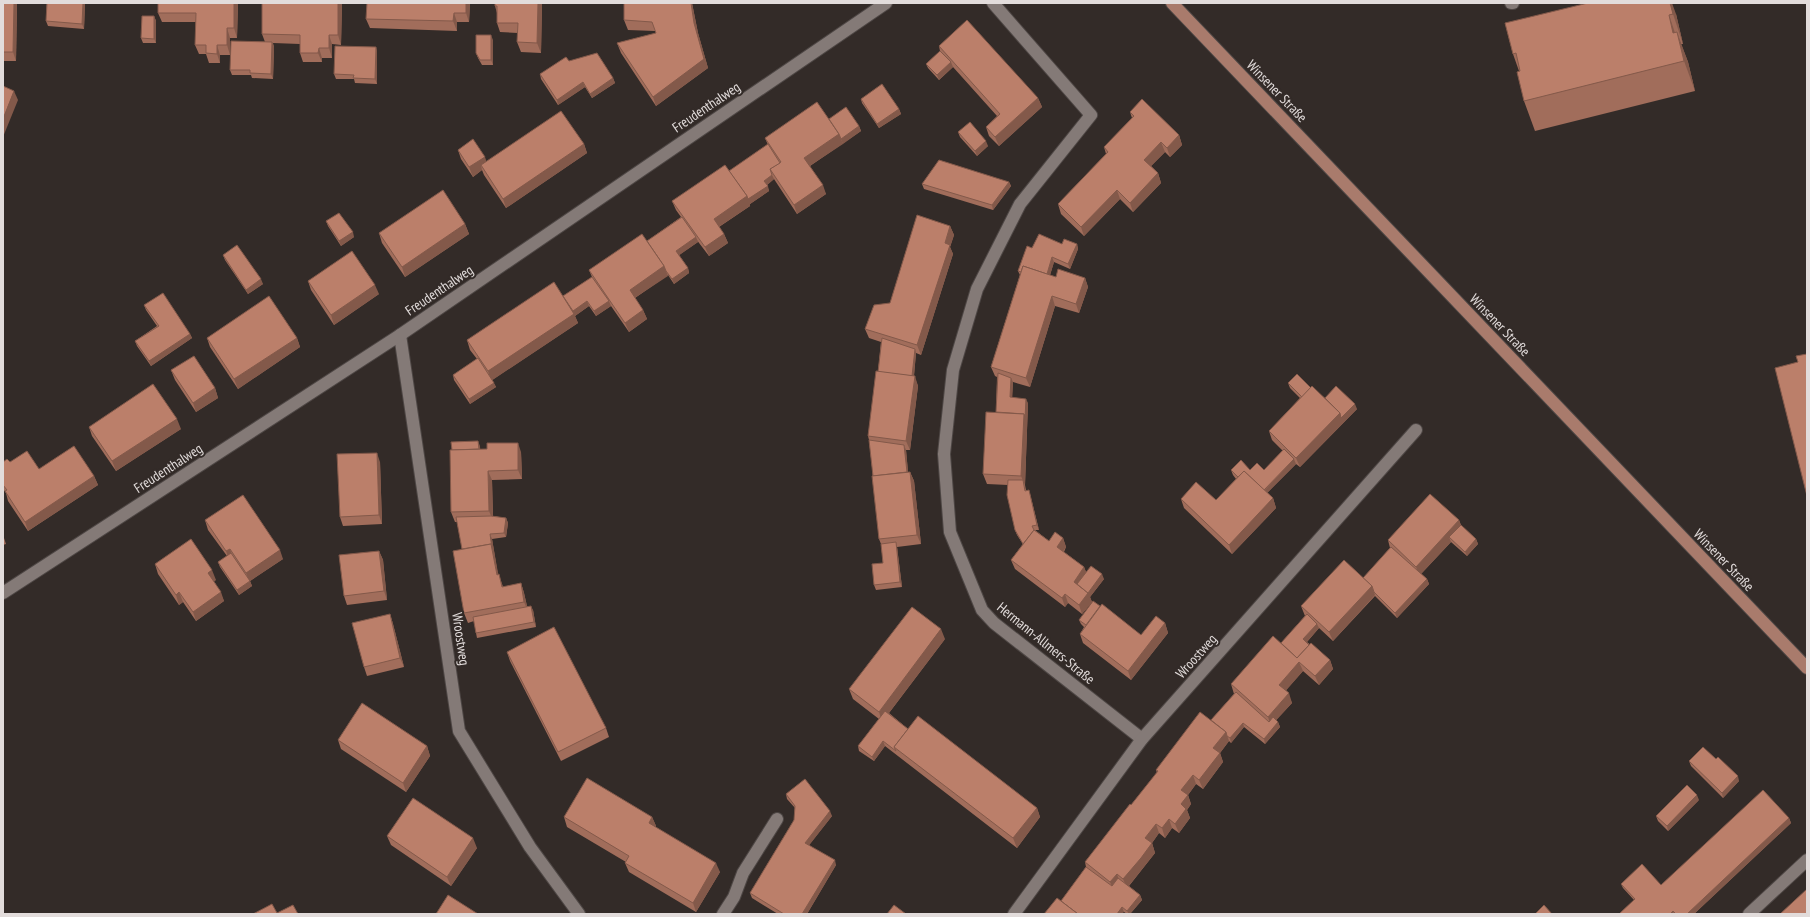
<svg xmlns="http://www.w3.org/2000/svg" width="1810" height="917" viewBox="0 0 1810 917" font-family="'PT Sans Narrow',sans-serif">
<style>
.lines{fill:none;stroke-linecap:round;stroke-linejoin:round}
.minor-casing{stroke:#4e4745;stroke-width:14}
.major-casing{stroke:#4e4745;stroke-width:14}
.minor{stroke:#847a77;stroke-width:12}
.major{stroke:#a97b6c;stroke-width:12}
.wall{fill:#a16d5b}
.shaded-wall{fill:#83594a}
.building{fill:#bb7f6a;stroke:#83594a}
.labels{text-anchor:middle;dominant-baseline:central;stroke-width:4;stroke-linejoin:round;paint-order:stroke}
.street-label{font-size:14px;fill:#e2dcdb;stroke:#332b28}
</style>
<rect width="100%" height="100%" fill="#332b28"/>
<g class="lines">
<g class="minor-casing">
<g id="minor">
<polyline points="993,3 1091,115 1020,204 977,289 953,370 944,454 950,532 982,610 994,623 1142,739"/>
<polyline points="1511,3 1513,3"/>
<polyline points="400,335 459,731 530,847 579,914"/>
<polyline points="3,593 400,335 886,3"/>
<polyline points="723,914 734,897 743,873 777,819"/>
<polyline points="1014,914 1142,739 1416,430"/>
<polyline points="1749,914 1807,860"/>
</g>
</g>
<g class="major-casing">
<polyline id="major" points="1172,3 1807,668"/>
</g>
<use href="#minor" class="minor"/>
<use href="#major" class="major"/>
</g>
<g class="wall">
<polygon points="3,3 17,3 16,61 3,61"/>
<polygon points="47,3 85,3 84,29 48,26 46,21"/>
<polygon points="238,3 237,38 230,38 230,55 220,55 220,63 209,63 206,54 199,54 195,45 196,22 162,22 158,13"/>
<polygon points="342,3 341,45 332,44 332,58 322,58 322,62 303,62 300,53 300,44 273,43 274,47 273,79 252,78 251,75 232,75 230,70 265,42 262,34"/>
<polygon points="470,3 469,22 457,22 457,31 370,28 366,19"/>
<polygon points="495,3 542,3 541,53 521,52 517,42 518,33 500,32 497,23 497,13 495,6"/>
<polygon points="624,3 692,3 698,33 708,68 656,106 621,53 617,43 656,33 655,31 628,30 624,20"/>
<polygon points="1676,14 1683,44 1681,44 1688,62 1695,91 1535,131 1524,101 1519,71 1513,54 1505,23"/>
<polygon points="154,16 156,21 156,43 143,43 141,38"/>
<polygon points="493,40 493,65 482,65 478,58 476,53"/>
<polygon points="939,46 1038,98 1042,107 999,146 989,136 986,127 997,116 953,67 939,80 928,68 926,64 940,51"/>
<polygon points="376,47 377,52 377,84 355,83 354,79 336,79 334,74"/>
<polygon points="569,61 613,78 615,83 592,98 585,87 558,105 541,79 540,74"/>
<polygon points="861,99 899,109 901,114 879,128 862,103"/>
<polygon points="1130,112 1179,135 1182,145 1170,157 1165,152 1151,166 1158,173 1161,183 1133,212 1120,199 1084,236 1061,214 1058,204 1106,154 1104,147 1132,118"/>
<polygon points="829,119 859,126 861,131 810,166 826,194 797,214 774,179 767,185 769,191 750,204 750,206 719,227 724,234 728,243 709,256 696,239 698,242 679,255 688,268 689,273 674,284 668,275 635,298 643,310 647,319 629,332 611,306 596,316 589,306 575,316 578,323 492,380 496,387 470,404 454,380 453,375 477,359 470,350 467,340 563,296 592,277 589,270 647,241 681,217 676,210 672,201 729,171 768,145 765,138"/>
<polygon points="958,132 988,146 977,156 960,137"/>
<polygon points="584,144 587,153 506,208 484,175 482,170 473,177 461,159 458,150 487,162"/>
<polygon points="1009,182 1011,186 993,210 924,189 922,184"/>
<polygon points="326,221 354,237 341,246 328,226"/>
<polygon points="465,224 469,234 405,277 382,243 379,233"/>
<polygon points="950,226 954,235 950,247 953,254 921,355 916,353 914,376 918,386 910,450 906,450 908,472 910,472 914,481 921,544 897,547 902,587 876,590 874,585 883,563 881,544 879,539 873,476 869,440 868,436 878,372 881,342 869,338 865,329 890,303"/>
<polygon points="1062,244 1077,244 1078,249 1070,269 1054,262 1050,275 1056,277 1085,278 1088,287 1079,313 1055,306 1030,387 1013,382 1012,397 1028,403 1025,485 1026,490 1030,494 1039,530 1035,530 1049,541 1063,538 1066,547 1064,552 1084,567 1086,572 1104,579 1090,597 1092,602 1082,614 1068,603 1065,607 1015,569 1011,560 1023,544 1017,535 1015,530 1008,485 987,484 983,474 996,412 997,377 995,376 991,367 1020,275 1018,271 1032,248"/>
<polygon points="223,255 263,284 248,294 225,260"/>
<polygon points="308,281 379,294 334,325 311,290"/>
<polygon points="144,305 190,334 192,338 151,366 137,346 135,341 157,326 146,310"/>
<polygon points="207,338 297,338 300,347 238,389 210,347"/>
<polygon points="171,370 215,388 218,398 196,412 175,380"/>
<polygon points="1288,383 1311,388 1325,398 1357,409 1300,467 1296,464 1267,493 1273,498 1276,508 1232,554 1184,508 1181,499 1216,500 1236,479 1233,475 1231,470 1264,470 1283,451 1272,440 1269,431 1300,398 1290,388"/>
<polygon points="89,427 181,429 116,471 92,436"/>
<polygon points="480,446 480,449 521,452 522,479 492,480 493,516 506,518 508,523 506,537 492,539 498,575 502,584 503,587 521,583 524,593 527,606 533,610 536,627 477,638 476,633 474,621 468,623 464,613 462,549 457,522 455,522 451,512"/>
<polygon points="3,462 10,462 39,469 94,476 98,485 28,531 8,501 6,493 3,489"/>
<polygon points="380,462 382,524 343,526 340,517"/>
<polygon points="205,520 283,559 250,581 252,586 239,595 220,567 218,562 227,556 208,530"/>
<polygon points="1459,520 1461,525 1476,539 1478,544 1467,556 1451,542 1421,574 1427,579 1429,584 1397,618 1375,596 1333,641 1319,628 1307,642 1330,660 1333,669 1319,685 1303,671 1286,690 1292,703 1276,720 1278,722 1280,727 1265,744 1244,727 1231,743 1229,741 1220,753 1223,762 1203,789 1196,784 1188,795 1191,804 1187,810 1190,818 1179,833 1172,828 1165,838 1159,833 1152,843 1155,853 1129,886 1140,895 1142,900 1130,914 1127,914 1124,912 1061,901 1086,867 1085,862 1131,805 1157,773 1156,770 1211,720 1234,694 1231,684 1281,643 1305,616 1301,606 1363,578 1390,548 1388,540"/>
<polygon points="3,535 6,544 3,545"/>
<polygon points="379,551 383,560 387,600 347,605 344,596"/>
<polygon points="155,564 216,580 214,581 224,601 196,621 183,602 179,605 158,574"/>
<polygon points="1100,606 1141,635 1165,623 1168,633 1131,680 1083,643 1080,634 1084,627 1081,624 1079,620"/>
<polygon points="390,614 393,624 404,667 367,676 364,667"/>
<polygon points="945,639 889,713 908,729 1037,808 1040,817 1017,848 885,746 874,761 859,751 858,746 879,719 853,699 849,689"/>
<polygon points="507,652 606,728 609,737 561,761 510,661"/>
<polygon points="338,740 427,746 430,756 406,792 341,749"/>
<polygon points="1716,759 1739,781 1723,798 1691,766 1689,761"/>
<polygon points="786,794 832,816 809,845 836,865 807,914 778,914 752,898 750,893 794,820 795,808 787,799"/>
<polygon points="1699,800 1668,831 1658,821 1656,816"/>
<polygon points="564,817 652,817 656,826 655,827 720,872 696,912 629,872 625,863 626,862 567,827"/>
<polygon points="1789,818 1791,823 1694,914 1619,914 1634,900 1623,888 1621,884 1661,885"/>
<polygon points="387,836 477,848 451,886 391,845"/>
</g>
<g class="shaded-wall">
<polygon points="14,3 17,3 16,61 13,52"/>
<polygon points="83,3 85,3 84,29 82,24"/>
<polygon points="234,3 238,3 237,38 234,28"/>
<polygon points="338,3 342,3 341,45 338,35"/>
<polygon points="466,3 470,3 469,22 466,13"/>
<polygon points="538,3 542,3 541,53 537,43"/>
<polygon points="691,3 692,3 698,33 708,68 656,106 653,97 694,23"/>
<polygon points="1670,3 1672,3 1676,14 1683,44 1673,14"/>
<polygon points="454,13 457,22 457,31 453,21"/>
<polygon points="1669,15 1679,45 1684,63 1673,33"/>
<polygon points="154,16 156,21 156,43 154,39"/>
<polygon points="227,28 230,38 230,55 227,45"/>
<polygon points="1677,32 1688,62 1695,91 1684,61"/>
<polygon points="329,35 332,44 332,58 329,48"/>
<polygon points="491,35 493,40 493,65 491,60"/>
<polygon points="272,42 274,47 273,79 271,74"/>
<polygon points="217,45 220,55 220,63 217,54"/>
<polygon points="376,47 377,52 377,84 375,79"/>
<polygon points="319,48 322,58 322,62 318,53"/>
<polygon points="951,62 953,67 939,80 937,75"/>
<polygon points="613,78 615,83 592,98 590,94"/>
<polygon points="583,82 585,87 558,105 557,100"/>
<polygon points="14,91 18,100 3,137 3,119"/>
<polygon points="1038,98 1042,107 999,146 995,137"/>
<polygon points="899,109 901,114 879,128 877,124"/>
<polygon points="859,126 861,131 843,144 841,139"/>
<polygon points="839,134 843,144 808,167 804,158"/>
<polygon points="1179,135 1182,145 1170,157 1167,148"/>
<polygon points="986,141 988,146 977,156 975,151"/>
<polygon points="1161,142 1165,152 1148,169 1144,160"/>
<polygon points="584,144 587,153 506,208 503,199"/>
<polygon points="485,157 488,166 481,165 482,170 473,177 469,167"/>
<polygon points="1158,173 1161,183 1133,212 1130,203"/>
<polygon points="772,175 774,179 766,186 764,181"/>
<polygon points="1009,182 1011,186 993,210 992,205"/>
<polygon points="823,185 826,194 797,214 794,205"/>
<polygon points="768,186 769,191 750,204 750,206 717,228 714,219 747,196"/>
<polygon points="1117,190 1120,199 1084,236 1081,227"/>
<polygon points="465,224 469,234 405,277 402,267"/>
<polygon points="950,226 954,235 950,247 953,254 921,355 917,345"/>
<polygon points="353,232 354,237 341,246 339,241"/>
<polygon points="724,234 728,243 709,256 705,247"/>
<polygon points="696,237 698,242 678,256 676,251"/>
<polygon points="1077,244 1078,249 1070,269 1068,264"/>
<polygon points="1052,257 1054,262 1048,282 1046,278"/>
<polygon points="664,266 668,276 633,299 630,290"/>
<polygon points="688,268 689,273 674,284 672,279"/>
<polygon points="1085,278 1088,287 1079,313 1076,304"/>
<polygon points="261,279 263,284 248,294 246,290"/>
<polygon points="375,285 379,294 334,325 331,315"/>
<polygon points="1052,296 1055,306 1030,387 1026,378"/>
<polygon points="587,301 589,306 575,316 578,323 491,381 488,371"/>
<polygon points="609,301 611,306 596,316 594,311"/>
<polygon points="643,310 647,319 629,332 625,323"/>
<polygon points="190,334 192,338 151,366 149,361"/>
<polygon points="297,338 300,347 238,389 234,379"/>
<polygon points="915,349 916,353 913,385 911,380"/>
<polygon points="915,376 918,386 910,450 906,441"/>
<polygon points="1011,378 1013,382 1012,402 1010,397"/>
<polygon points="494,383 496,387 470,404 469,399"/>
<polygon points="215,388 218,398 196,412 193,403"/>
<polygon points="1026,399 1028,403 1025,485 1021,476 1024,414"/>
<polygon points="1355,404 1357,409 1300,467 1296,458 1340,413"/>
<polygon points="177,419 181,429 116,471 112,461"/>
<polygon points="478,441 480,446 481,459 479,454"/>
<polygon points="518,443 521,452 522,479 518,470"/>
<polygon points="904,445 906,450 909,482 907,477"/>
<polygon points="377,453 380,462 382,524 379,515"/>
<polygon points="1294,459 1296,464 1264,496 1263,492"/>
<polygon points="488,471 492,480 493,521 489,511"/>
<polygon points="910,472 914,481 921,544 917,535"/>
<polygon points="94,476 98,485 28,531 25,522"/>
<polygon points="1029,490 1039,530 1037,525"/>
<polygon points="1273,498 1276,508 1232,554 1229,545"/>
<polygon points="506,518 508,523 506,537 504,533"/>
<polygon points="1459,520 1462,529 1449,537 1451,542 1419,576 1416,567"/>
<polygon points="490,534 492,539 500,584 497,575 491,544"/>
<polygon points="1063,538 1066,547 1060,556 1057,547"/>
<polygon points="1476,539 1478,544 1467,556 1465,552"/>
<polygon points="896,542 897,547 902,587 900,582"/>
<polygon points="230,549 233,558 229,560 226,551"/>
<polygon points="280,550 283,559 250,581 252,586 239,595 237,590 249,582 246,573"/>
<polygon points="379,551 383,560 387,600 384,591"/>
<polygon points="1084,567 1088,577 1079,589 1074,582"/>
<polygon points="212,570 216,580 212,582 208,573"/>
<polygon points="499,574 502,584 505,596 502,587"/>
<polygon points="1102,574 1104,579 1090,597 1092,602 1082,614 1079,605"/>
<polygon points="1427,579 1429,584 1397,618 1395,613"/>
<polygon points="521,583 524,593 528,611 524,602"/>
<polygon points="1372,586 1375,595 1333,641 1329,632"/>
<polygon points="179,592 183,602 179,605 176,595"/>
<polygon points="221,592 224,601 196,621 193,612"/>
<polygon points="1065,594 1068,603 1065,607 1062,598"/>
<polygon points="531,606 533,610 536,627 534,622"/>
<polygon points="390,614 393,624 404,667 400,658"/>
<polygon points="1165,623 1168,633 1131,680 1128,671"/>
<polygon points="1317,624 1319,628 1305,644 1303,639"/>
<polygon points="941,629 945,639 882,722 879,712"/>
<polygon points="1330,660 1333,669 1319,685 1315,676"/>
<polygon points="1299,662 1303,671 1283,694 1279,685"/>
<polygon points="1289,693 1292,703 1271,726 1268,717"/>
<polygon points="1278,722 1280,727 1265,744 1264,739"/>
<polygon points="1243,723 1244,727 1231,743 1230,738"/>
<polygon points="1226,732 1229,741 1220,753 1223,762 1203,789 1199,780 1213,748"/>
<polygon points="883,741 885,746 874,761 872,757"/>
<polygon points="427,746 430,756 406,792 403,783"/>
<polygon points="1193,775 1196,784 1188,795 1191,804 1187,810 1190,818 1179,833 1175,824 1181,804 1181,790"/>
<polygon points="1738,776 1739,781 1723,798 1722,793"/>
<polygon points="1697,795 1699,800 1668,831 1667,826"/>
<polygon points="1037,808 1040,817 1017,848 1013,838"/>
<polygon points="830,811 832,816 807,848 805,843"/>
<polygon points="652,817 656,826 652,832 649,823"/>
<polygon points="1789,818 1791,823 1694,914 1687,914"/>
<polygon points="1169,819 1172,828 1165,838 1162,828"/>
<polygon points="1156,824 1159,833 1152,843 1155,853 1127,888 1123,879 1145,838"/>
<polygon points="473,838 477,848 451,886 447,877"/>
<polygon points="835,860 836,865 807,914 802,914"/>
<polygon points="716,863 720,872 696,912 693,903"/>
<polygon points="1117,874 1120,883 1114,891 1110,882"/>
<polygon points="1140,895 1142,900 1130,914 1129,914 1127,911"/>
<polygon points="1122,907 1124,912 1122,914 1117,914"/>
<polygon points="1673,911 1674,914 1670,914"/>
</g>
<g class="building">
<polygon points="3,3 14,3 13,52 3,52"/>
<polygon points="47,3 83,3 82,24 46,21"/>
<polygon points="158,3 234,3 234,28 227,28 227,45 217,45 217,54 206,53 206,45 195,45 196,13 158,13"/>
<polygon points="262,3 338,3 338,35 329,35 329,48 319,48 318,53 300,53 300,35 262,34"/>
<polygon points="367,3 466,3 466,13 454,13 453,21 366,19"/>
<polygon points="495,3 538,3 537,43 517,42 518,23 497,23 497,6 495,6"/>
<polygon points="624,3 691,3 694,23 704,59 653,97 617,43 656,33 652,22 624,20"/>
<polygon points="1588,3 1670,3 1673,14 1669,15 1673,33 1677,32 1684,61 1524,101 1517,72 1520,71 1516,53 1513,54 1505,23"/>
<polygon points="142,16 154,16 154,39 141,38"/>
<polygon points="967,20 1038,98 995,137 986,127 1000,114 939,46"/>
<polygon points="476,35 491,35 491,60 480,60 476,53"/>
<polygon points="231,41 272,42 271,74 250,73 250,70 230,70"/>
<polygon points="335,46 376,47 375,79 353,78 354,75 334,74"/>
<polygon points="940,51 951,62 937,75 926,64"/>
<polygon points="597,53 613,78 590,94 583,82 557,100 540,74 566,57 569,61"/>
<polygon points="882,84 899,109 877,124 861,99"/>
<polygon points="3,86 14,91 3,119"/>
<polygon points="1142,99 1179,135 1167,148 1161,142 1144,160 1158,173 1130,203 1117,190 1081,227 1058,204 1108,152 1104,147 1134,116 1130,112"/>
<polygon points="817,102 839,134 804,158 823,185 794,205 770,169 781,162 765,138"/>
<polygon points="846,107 859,126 841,139 839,134 829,119"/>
<polygon points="561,111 584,144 503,199 481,165"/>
<polygon points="970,122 986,141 975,151 958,132"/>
<polygon points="473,139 485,157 469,167 458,150"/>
<polygon points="768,144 780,163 770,169 772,175 764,181 768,186 748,199 747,196 729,171"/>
<polygon points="939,160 1009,182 992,205 922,184"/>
<polygon points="725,165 747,196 714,219 724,234 705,247 672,201"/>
<polygon points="443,190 465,224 402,267 379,233"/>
<polygon points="339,213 353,232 339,241 326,221"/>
<polygon points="917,215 950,226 945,243 950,245 917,345 865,329 874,305 890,303"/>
<polygon points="682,217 696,237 676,251 688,268 672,279 666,271 664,266 647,241"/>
<polygon points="642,234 664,266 630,290 643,310 625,323 589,270"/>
<polygon points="1039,234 1062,244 1064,239 1077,244 1068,264 1052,257 1047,274 1023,266 1021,272 1018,271 1027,246 1032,248"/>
<polygon points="237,245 261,279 246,290 223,255"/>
<polygon points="352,251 375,285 331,315 308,281"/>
<polygon points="1023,266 1056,277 1058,269 1085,278 1076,304 1052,296 1026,378 991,367"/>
<polygon points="592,277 609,301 594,311 587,301 573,311 563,296"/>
<polygon points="554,282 574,314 488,371 467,340"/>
<polygon points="163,293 190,334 149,361 135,341 159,326 144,305"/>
<polygon points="269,296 297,338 234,379 207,338"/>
<polygon points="882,338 915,349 912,376 878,372"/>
<polygon points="1807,354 1807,496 1775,368 1798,362 1796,356"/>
<polygon points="194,356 215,388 193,403 171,370"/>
<polygon points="478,358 494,383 469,399 453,375"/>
<polygon points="876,371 915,376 906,441 868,436"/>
<polygon points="998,373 1011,378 1010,397 1026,399 1025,418 1024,414 996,412"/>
<polygon points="1297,374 1311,388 1302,397 1288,383"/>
<polygon points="153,384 177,419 112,461 89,427"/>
<polygon points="1312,386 1340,413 1296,458 1269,431"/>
<polygon points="1336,386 1355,404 1341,418 1340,413 1325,398"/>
<polygon points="986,412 1024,414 1021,476 983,474"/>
<polygon points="869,440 904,445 907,472 873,476"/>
<polygon points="478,441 479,449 452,450 451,442"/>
<polygon points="487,443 518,443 518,470 488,471 489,511 451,512 450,450 487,449"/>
<polygon points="74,446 94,476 25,522 5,491 7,490 3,485 3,462 7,459 10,462 27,451 39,469"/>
<polygon points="1284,449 1294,459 1264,490 1244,471 1238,477 1231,470 1241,460 1250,470 1257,463 1264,470"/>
<polygon points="377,453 379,515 340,517 337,454"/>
<polygon points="1244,471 1273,498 1229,545 1181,499 1196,482 1216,500"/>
<polygon points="910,472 917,535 879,539 872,476"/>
<polygon points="1008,480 1023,480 1025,491 1029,490 1037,525 1032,526 1034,530 1023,544 1015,530 1007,495"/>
<polygon points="1430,494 1459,520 1416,567 1388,540"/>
<polygon points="243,495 280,550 246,573 230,549 226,551 205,520"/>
<polygon points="491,516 506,518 504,533 490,534 492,548 491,544 462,549 456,517"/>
<polygon points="1461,525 1476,539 1465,552 1449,537"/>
<polygon points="1034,530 1049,541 1055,532 1063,538 1057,547 1084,567 1074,582 1088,593 1079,605 1065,594 1062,598 1011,560"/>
<polygon points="191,539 212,570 208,573 221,592 193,612 179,592 176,595 155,564"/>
<polygon points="896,542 900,582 874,585 872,564 883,563 881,544"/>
<polygon points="491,544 497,575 499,574 502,587 521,583 524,602 464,613 453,551"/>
<polygon points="1391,547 1427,579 1395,613 1374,592 1372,586 1363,578"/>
<polygon points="379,551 384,591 344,596 339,555"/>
<polygon points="231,553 250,581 237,590 218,562"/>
<polygon points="1344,560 1372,586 1329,632 1301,606"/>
<polygon points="1091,566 1102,574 1088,593 1077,584"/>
<polygon points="1093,601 1100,606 1086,625 1079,620"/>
<polygon points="1102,604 1141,635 1156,616 1165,623 1128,671 1080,634"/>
<polygon points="531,606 534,622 476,633 473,617"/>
<polygon points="912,607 941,629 879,712 849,689"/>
<polygon points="390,614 400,658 364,667 352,623"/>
<polygon points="1307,614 1317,624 1303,639 1309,645 1297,658 1281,643"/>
<polygon points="554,627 606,728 558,752 507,652"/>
<polygon points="1273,636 1297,658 1311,643 1330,660 1315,676 1299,662 1279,685 1289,693 1268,717 1231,684"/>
<polygon points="1236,692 1269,722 1273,717 1278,722 1264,739 1243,723 1230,738 1227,736 1226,732 1211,720"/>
<polygon points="362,703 427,746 403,783 338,740"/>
<polygon points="885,711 908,729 894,747 896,751 883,741 872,757 858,746"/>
<polygon points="1200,712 1226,732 1213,748 1220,753 1199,780 1193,775 1181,790 1188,795 1181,804 1186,809 1175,824 1169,819 1162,828 1156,824 1145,838 1152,843 1141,858 1123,879 1117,874 1110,882 1085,862 1130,804 1131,805 1158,771 1156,770"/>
<polygon points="918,716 1037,808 1013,838 894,747"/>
<polygon points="1703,747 1716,759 1718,757 1738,776 1722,793 1689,761"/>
<polygon points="587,778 652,817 649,823 716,863 693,903 625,863 629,856 564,817"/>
<polygon points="805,779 830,811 805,843 835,860 802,914 784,914 750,893 794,820 795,806 786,794"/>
<polygon points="1687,785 1697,795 1667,826 1656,816"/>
<polygon points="1763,790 1789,818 1687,914 1676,914 1673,911 1670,914 1619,914 1635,899 1621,884 1642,864 1661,885"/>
<polygon points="413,798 473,838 447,877 387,836"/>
<polygon points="1086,867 1112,886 1118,878 1140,895 1127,911 1122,907 1117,914 1078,914 1061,901"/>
<polygon points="1807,889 1807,914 1780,914"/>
<polygon points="448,895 478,914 436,914"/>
<polygon points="1057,898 1078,914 1044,914"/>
<polygon points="272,904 277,913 293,905 298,914 253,914"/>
<polygon points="894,905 906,914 887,914"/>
<polygon points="1544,905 1552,914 1535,914"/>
</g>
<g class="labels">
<g class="street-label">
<text transform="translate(1277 91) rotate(46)">Winsener Straße</text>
<text transform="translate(706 107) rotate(-34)">Freudenthalweg</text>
<text transform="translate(439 290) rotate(-34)">Freudenthalweg</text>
<text transform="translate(1500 325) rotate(46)">Winsener Straße</text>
<text transform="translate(168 468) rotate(-33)">Freudenthalweg</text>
<text transform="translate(1724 560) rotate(46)">Winsener Straße</text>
<text transform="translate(461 639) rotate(82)">Wroostweg</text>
<text transform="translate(1046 643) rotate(39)">Hermann-Allmers-Straße</text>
<text transform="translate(1196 656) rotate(-48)">Wroostweg</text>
</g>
</g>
<rect width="1810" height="917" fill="none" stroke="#e2dcdb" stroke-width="8"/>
</svg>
